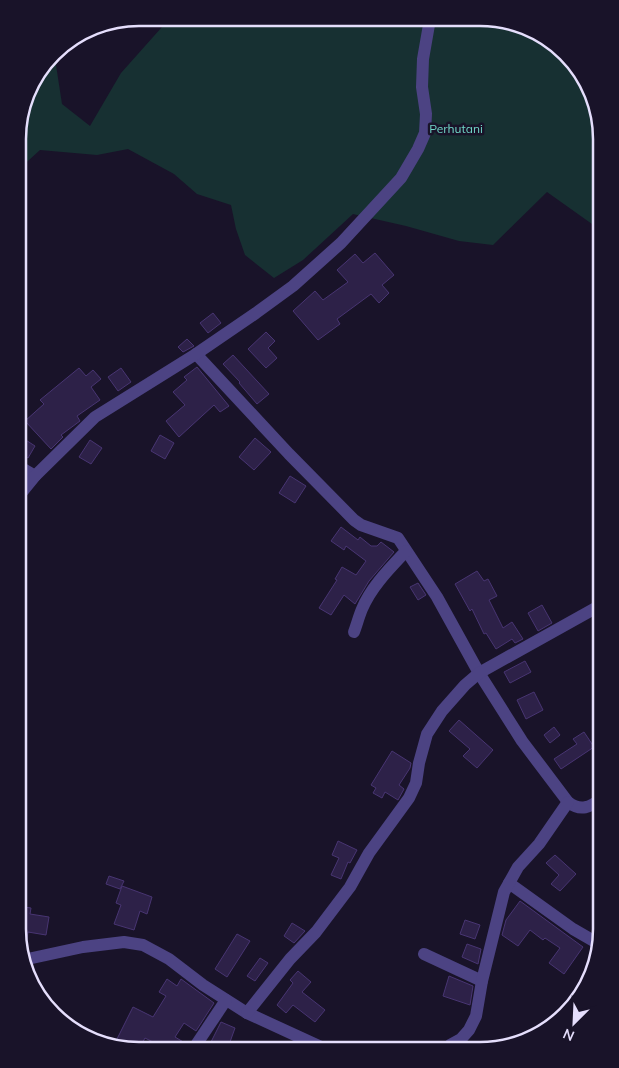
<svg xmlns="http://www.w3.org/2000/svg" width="619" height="1068" viewBox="0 0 619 1068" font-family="Mulish,sans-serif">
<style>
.green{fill:#173032}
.building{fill:#2d2148;stroke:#483572}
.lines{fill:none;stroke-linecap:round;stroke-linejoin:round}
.minor{stroke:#4c4383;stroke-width:12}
.labels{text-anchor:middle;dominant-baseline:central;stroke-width:5;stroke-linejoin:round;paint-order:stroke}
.park-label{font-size:12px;fill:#70d6c7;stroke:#191329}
.rim{fill:none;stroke:#e5defc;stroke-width:2.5}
</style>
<rect width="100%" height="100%" fill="#191329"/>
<polygon class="green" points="170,18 503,20 560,48 595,100 601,140 601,228 599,229 547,192 493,245 459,241 406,226 353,214 303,260 274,278 245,255 236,229 231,205 197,194 174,174 128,149 97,155 40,150 18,170 19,124 30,85 59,48 64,45 56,65 62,104 90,126 121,73"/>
<g class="building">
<polygon points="375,253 394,275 382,285 389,293 379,303 371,294 337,319 340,324 318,340 293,311 315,291 323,300 348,282 337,270 355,254 363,263"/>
<polygon points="213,313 221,323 208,333 200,323"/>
<polygon points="266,332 275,341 268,348 277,358 266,368 248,349"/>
<polygon points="187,339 194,346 183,352 178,347"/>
<polygon points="233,355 269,394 257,404 239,383 240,382 223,364"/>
<polygon points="197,367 229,406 220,412 214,405 179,437 166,421 185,405 173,392 187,380 184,377"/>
<polygon points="79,368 86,376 93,370 101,379 91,387 100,400 77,416 80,421 61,435 63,437 51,449 25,421 44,404 40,400"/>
<polygon points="121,368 131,382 118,391 108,377"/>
<polygon points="18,435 35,446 28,458 18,452"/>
<polygon points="160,435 174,443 165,459 151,451"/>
<polygon points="255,438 271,452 254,470 239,457"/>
<polygon points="90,440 102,448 91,464 79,457"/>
<polygon points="290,476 306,486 295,503 279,493"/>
<polygon points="341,527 358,540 360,537 371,546 377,546 381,542 394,552 369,581 355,604 344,595 331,615 319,608 337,580 335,579 342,567 356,575 366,561 346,546 344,550 331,541"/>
<polygon points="477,571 484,581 488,579 497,596 489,600 503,628 512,622 523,639 515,643 512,639 496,649 486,633 484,634 472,609 470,611 455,584"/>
<polygon points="418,583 426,595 418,600 410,587"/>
<polygon points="542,605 552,623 538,631 528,613"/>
<polygon points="525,661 531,672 510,683 504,672"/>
<polygon points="534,692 543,710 526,719 517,700"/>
<polygon points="459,720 493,750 477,768 463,756 470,749 449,731"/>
<polygon points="554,727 560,735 550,743 544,735"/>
<polygon points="584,732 594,747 561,769 554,759 577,744 573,739"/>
<polygon points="392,751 411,763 410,768 399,785 404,789 398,800 385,792 382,798 373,793 376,788 371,785"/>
<polygon points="338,841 357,850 350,863 348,862 341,879 331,875 339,858 332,855"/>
<polygon points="555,855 576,874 560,891 551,884 559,875 546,863"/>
<polygon points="109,876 124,881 120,889 106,884"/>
<polygon points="122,886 152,897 147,914 140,911 134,930 114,924 121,905 116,903"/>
<polygon points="520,901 583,947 564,974 549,963 560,948 545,938 543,940 530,930 518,946 502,935 506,920"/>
<polygon points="18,906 31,908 30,914 49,917 46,935 28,932 25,951 21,952 18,928"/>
<polygon points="465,920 480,925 475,939 460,934"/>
<polygon points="292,923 305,931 294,943 284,936"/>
<polygon points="237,934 250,941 227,977 215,969"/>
<polygon points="467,944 481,949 478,964 462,957"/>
<polygon points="260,958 268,963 255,981 247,976"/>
<polygon points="298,971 311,982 302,992 325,1010 315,1022 293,1005 286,1013 277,1005 293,983 290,980"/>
<polygon points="449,976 473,986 470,1005 443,996"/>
<polygon points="167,979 177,986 181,979 214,1003 196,1031 184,1023 175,1037 185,1043 181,1049 159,1049 161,1046 145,1038 139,1049 123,1049 114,1045 133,1007 153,1017 166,996 159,992"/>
<polygon points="221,1022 235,1028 230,1042 242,1048 208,1048"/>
</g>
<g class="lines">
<g class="minor">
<path d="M196,354L289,454L354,520L361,525L398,538L437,597L479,673L522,741L568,802C581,812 590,807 601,799"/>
<polyline points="18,466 35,476"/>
<polyline points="18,497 35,476 95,417 196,354 256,313 293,286 341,243 401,178 418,149 425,133 426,114 422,87 423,59 430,19"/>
<path d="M354,632C357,624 359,616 362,609C371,587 390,568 406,551"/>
<polyline points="509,883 573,929 599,944"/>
<polyline points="424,954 482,981"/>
<polyline points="23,960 83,947 124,942 143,945 169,959 203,985 247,1013 321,1047"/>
<polyline points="247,1013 290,959 316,932 350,887 369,853 409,798 416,783 419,763 427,734 442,711 465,685 479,673 601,605"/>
<polyline points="450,1045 461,1039 469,1030 476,1016 482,981 504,892 518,867 539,844 568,802"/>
<polyline points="194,1048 226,1000"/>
</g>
</g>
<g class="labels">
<g class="park-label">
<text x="456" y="128">Perhutani</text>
</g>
</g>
<path d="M0 0H619V1068H0ZM139 26H480A113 113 0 0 1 593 139V929A113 113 0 0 1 480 1042H139A113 113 0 0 1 26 929V139A113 113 0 0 1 139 26Z" fill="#191329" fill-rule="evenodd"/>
<path class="rim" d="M139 26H480A113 113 0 0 1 593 139V929A113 113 0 0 1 480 1042H139A113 113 0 0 1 26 929V139A113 113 0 0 1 139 26Z"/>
<g transform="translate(574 1023) rotate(204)" stroke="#191329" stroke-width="4" paint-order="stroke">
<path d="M0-4L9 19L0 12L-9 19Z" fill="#e5defc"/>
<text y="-8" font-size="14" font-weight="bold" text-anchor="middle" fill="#e5defc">N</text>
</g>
</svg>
